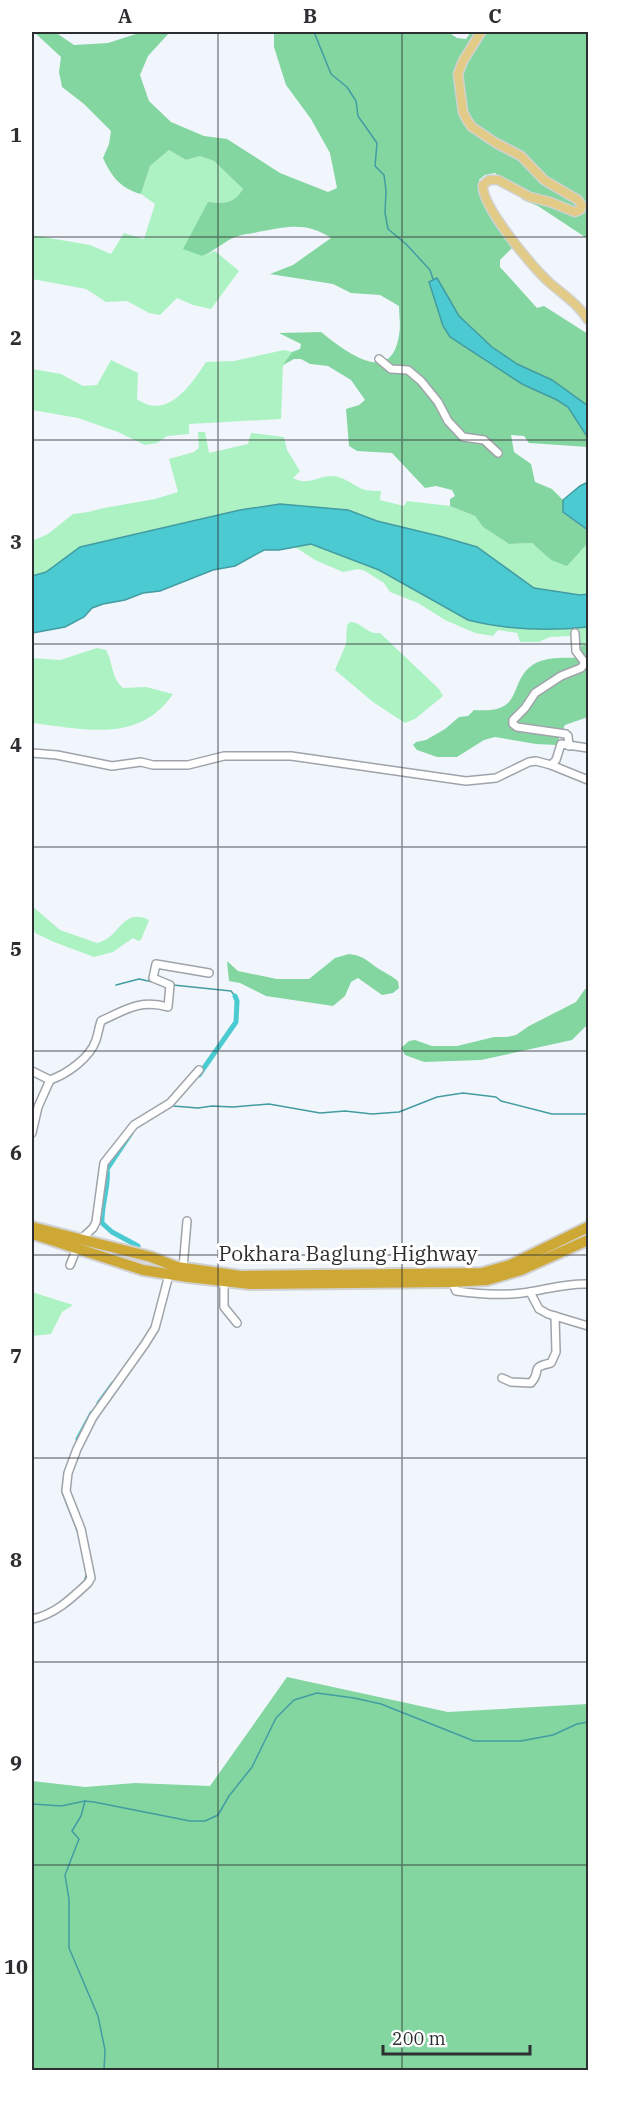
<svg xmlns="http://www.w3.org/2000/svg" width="620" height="2102" viewBox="0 0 620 2102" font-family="'IBM Plex Serif',serif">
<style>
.green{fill:#adf2c3}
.forest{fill:#84d6a1}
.water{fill:#4bcbd1;stroke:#429ca1;stroke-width:1.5}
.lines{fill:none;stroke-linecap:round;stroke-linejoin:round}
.stream{stroke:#429ca1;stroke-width:1.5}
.canal{stroke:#4bcbd1;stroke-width:5}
.minor-casing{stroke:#9fa3aa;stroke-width:10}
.major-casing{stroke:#d1d1d2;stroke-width:11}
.highway-casing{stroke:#d1d1d2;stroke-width:14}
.minor{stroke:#fff;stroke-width:7}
.major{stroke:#e2cb86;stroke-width:8}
.highway{stroke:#cea835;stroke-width:10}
.grid{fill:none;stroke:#2d2e31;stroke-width:1.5;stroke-opacity:0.55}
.labels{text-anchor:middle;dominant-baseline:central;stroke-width:6;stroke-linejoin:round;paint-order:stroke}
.street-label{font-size:21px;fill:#2d2e31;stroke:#fff}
.neatline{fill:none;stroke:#2d2e31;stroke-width:2}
.grid-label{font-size:20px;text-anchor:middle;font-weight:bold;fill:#2d2e31}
</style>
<rect width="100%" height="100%" fill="#f1f6fd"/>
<g class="green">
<path d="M169,150L186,160L200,156L214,161L243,189C232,205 226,203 208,202L202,256L215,251L239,271L211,309L193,305L177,298L160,315L149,313L127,301L106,302L86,289L32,279V235L90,245L111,254L124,233L144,239L155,204L141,194L150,166Z"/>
<path d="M284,350L292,352L283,366L281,419L189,424V434L167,436L157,443L145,445L118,432L78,418L32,410V369L61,374L83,386L97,385L111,360L138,373L137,399C167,421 191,385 206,362L234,361Z"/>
<path d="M198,432H205L209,453L248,444L251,433L284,437L287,450L300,471L293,478C306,486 317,477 330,476C345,475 355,488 366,490C371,491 376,491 381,491L380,500L404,506L407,501L450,506L475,516L483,527L509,544L532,543L551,560L581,551L588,543V594L580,595L534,588L477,547L443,537L377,521L348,510L280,504L240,510L80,547L46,572L32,576V541L48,534L73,514L88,512L104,508L155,499L178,492L169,459L194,452L199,448Z"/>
<path d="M311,544L379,570L468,620C507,630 548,631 588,627V643L580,647L571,636L550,637L539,642H520L517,633L498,630L493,636L475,633L445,620L418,603L390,592L384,583L365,571L358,569L343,572L315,560L295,547Z"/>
<path d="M350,622C362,622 367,635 380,633L439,689L443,696L415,719L405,723L373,702L335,670L346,644L347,625Z"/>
<path d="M97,648L106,650C113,662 111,678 123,688L146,687L173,694C139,744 84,729 32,723V658L60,660Z"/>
<path d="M32,906L60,930L97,943C121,938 121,907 149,920L141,940L138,941L133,938L113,952L94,957L54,942L35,933L32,923Z"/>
<polygon points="32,1292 73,1305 62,1312 51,1334 32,1336"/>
</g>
<g class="forest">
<path d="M34,32H55L74,45L108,43L142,32H170L148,56L140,75L149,101L171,122L204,136L227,139L280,173L328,192L337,188L330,153L311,119L286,85L274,47V32H448L457,38L466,39L471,32H588V239L538,206L523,200L514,187L495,173L485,175L479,180L484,206L513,247L500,260V267L537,308L544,306L588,334V406L552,380L517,364L492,347L459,316L438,279L429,282L436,302L522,384L557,400L568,407L588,438V447L529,443L524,436L511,435L514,452L531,464L535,482L552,489L563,500V513L588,530V543L567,566L551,560L532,543L509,544L483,527L475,516L450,506V499L455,496L452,490L436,486L425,488L392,453L357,451L349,446L346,409L359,405L365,400L351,380L328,366L310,364L301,359H294L283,365L292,352L300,349L301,344L279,333L321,332C345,351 391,388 399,335C401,326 399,315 399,306L380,295L351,293L333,284L270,274L293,265L331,238C306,221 285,227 258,232C250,234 242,234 235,237C223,242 215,251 202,256L183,249L208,202C226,203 232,205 243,189L214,161L200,156L186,160L169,150L150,166L141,194C121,189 111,176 103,158L109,144L111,131L84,104L62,87L59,72L61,57Z"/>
<path d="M588,643V717L565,725L556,745L536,744L495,737L484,740L457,757H437L417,750L413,745L416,742L426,740L445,729L459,717L468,716L474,710C527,714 506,682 534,664C547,656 569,658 584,658L580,647Z"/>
<path d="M349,954C363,956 365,959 376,967C383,972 391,975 398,981L399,988L393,993L382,995L358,978L351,982L345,996L333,1006L266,996L240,983L229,981L227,961L238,971L277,979H309L335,958Z"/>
<polygon points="585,989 588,990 588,1024 572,1040 481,1060 424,1062 405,1055 401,1048 409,1041 415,1040 432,1046 457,1046 494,1037 507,1037 516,1035 529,1026 576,1002"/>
<polygon points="287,1677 448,1712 588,1704 588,2070 32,2070 32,1781 85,1787 135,1783 210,1786"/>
</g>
<g class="water">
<polygon points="437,278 459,316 492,347 517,364 552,380 588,406 588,438 568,407 557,400 522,384 450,337 443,326 429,282"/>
<polygon points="588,482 588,530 563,512 563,500 580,486"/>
<path d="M280,504L348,510L377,521L443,537L477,547L534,588L580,595L588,594V627C548,631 507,630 468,620L379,570L311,544L279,550H264L235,566L213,570L160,591L143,593L125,600L103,604L92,608L84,617L65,627L32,633V576L46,572L80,547L240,510Z"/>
</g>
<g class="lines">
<g class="stream">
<polyline points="314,32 331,74 347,87 356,101 358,116 377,143 375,166 384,175 386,191 385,213 388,229 406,244 430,270 433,279"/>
<polyline points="116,985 139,979 153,982"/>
<polyline points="173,985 231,991 235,996"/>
<polyline points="173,1106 198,1108 212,1106 233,1107 269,1104 320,1113 345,1111 372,1114 399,1112 437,1097 463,1093 496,1097 501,1101 552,1114 588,1114"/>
<polyline points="64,1475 62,1492 78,1533"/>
<polyline points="84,1582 87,1573"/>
<polyline points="56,1605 76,1590"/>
<polyline points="85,1801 81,1816 72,1831 79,1839 65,1875 69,1899 69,1948 98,2016 105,2050 104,2070"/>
<polyline points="32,1804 61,1806 85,1801 94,1802 190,1821 205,1821 218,1815 229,1796 252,1767 276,1718 294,1700 317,1693 354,1698 381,1704 474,1741 521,1741 553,1735 577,1724 588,1722"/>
</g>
<g class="canal">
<polyline points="199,1075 236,1022 237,1001 235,996"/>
<path d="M131,1133L107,1169C110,1183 101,1205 102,1223L112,1232L138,1246"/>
<polyline points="99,1403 113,1384"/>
<polyline points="78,1439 92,1413"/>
</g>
<g class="minor-casing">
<g id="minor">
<polyline points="379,359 391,369 408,370 421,381 438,402 448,421 463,437 484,440 498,453"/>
<polyline points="569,746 568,736 566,734 517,727 513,724 513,720 525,708 535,693 561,676 581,668 585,663 576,651 575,633"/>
<polyline points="32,753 57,755 112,766 141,762 153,765 188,765 224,756 291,756 466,781 496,778 529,762 536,761 551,765 556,760 561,744 588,748"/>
<polyline points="551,765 588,780"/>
<path d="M32,1071L50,1080C67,1074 90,1058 96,1040C98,1034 99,1027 101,1021C125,1010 140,999 168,1007L170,985L153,978L156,964L209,973"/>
<polyline points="32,1133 38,1107 50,1080"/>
<polyline points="81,1239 93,1228 96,1222 104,1163 134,1125 170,1103 199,1070"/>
<polyline points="70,1265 77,1248"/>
<polyline points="183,1268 187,1221"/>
<polyline points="224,1280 224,1307 237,1323"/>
<path d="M451,1280L456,1291C478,1294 500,1296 522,1293C545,1290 566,1283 588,1284"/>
<polyline points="530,1292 539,1309 548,1314 588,1326"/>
<path d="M502,1378L511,1382L531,1383C543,1370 528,1368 551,1363L556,1352L555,1316"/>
<path d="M32,1619C54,1615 71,1599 88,1583L91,1578L81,1529L66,1491L68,1473L77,1449L93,1417L145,1344L155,1328L170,1271"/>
</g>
</g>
<g class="major-casing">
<path id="major" d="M481,32L463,61L458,74L463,112L467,120L472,127L496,143L521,156L544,180L578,200L582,206L580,210L575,212L550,202L530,197L498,180H489L483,185C481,206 534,269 551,284C565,296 578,304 588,320"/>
</g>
<g class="highway-casing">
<g id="highway">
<polyline points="32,1227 151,1257 177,1267 241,1276 482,1273 510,1265 588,1227"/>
<polyline points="33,1234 143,1270 188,1277 250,1284 451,1282 487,1280 521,1270 588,1240"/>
</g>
</g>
<use href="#minor" class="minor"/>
<use href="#major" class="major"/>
<use href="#highway" class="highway"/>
</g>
<path class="grid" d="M218,32V2070M402,32V2070M32,237H588M32,440H588M32,644H588M32,847H588M32,1051H588M32,1255H588M32,1458H588M32,1662H588M32,1865H588"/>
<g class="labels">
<g class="street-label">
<text x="348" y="1253">Pokhara Baglung Highway</text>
</g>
</g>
<rect width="620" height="2102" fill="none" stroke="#ffffff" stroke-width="66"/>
<path d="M383 2045v9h147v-9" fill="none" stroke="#2d2e31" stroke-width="3"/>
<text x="392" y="2045" font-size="18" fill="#2d2e31" stroke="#ffffff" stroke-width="4.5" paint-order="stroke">200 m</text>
<rect x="33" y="33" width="554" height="2036" class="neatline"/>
<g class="grid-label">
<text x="125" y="23">A</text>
<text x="310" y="23">B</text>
<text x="495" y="23">C</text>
<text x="16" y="142">1</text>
<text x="16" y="345">2</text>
<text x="16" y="549">3</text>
<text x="16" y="752">4</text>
<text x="16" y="956">5</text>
<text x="16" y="1160">6</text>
<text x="16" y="1363">7</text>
<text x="16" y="1567">8</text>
<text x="16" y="1770">9</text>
<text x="16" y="1974">10</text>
</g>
</svg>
